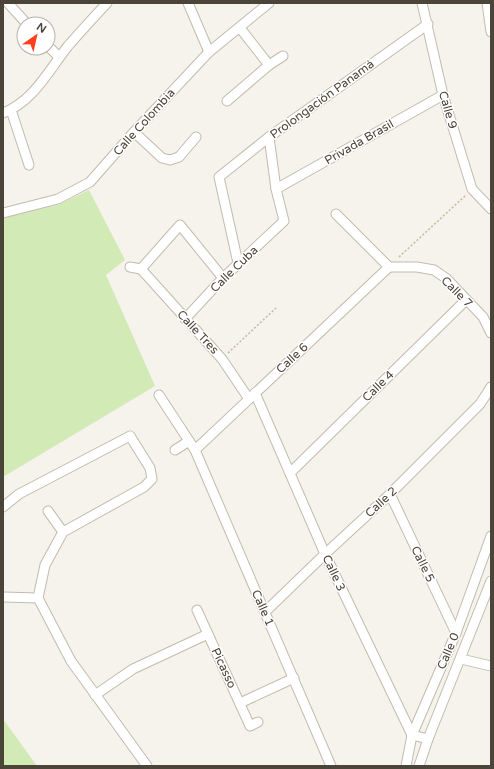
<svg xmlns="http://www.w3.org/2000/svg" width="494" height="769" viewBox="0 0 494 769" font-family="'Varela Round',sans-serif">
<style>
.green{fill:#d2eab5}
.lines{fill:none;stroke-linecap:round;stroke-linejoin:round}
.minor-casing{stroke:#c2bbae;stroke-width:11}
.path{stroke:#c4b79f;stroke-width:1.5;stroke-dasharray:2 2;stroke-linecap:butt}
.minor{stroke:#fff;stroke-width:9}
.labels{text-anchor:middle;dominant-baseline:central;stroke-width:3;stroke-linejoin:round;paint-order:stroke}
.street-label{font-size:12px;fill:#4b4439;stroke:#fff}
</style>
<rect width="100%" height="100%" fill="#f6f3ec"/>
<g class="green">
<polygon points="89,190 125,260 106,275 155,386 3,477 3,217 58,205"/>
<polygon points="3,719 37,766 3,766"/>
</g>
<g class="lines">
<g class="minor-casing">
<g id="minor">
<polyline points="8,3 27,24"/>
<polyline points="188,3 209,52"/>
<polyline points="422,3 443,95 472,189 491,209"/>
<polyline points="487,3 491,32"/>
<polyline points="240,28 269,65"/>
<polyline points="48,46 59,57"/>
<polyline points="227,101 269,65 283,56"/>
<polyline points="11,110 29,165"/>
<path d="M3,113C33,102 49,70 68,46C81,31 94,17 107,3"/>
<polyline points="134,132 162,158 170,160 179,157 196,137"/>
<polyline points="276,189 443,95"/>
<polyline points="3,213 58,199 90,182 134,132 209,52 269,3"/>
<polyline points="336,214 389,267"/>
<polyline points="238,263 219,177 269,137 428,24"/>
<polyline points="130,267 141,269"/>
<polyline points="389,267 417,267 434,270 447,279 483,317 491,333"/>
<polyline points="141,269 222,359 249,399"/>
<polyline points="141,269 180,225 223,278"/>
<polyline points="185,319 223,278 284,221 276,189 269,137"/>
<polyline points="255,393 325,554 412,735 428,739"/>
<polyline points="159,395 195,450 331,766"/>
<polyline points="175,450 189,441"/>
<polyline points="195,450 389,267"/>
<polyline points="290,473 466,300"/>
<polyline points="390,494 456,633"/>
<polyline points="3,507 19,494 130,436 150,468 152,479 144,487 63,532 45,565 38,598 71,661 147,766"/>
<polyline points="48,511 63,532"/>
<polyline points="3,597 38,598"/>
<polyline points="197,610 250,726 258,722"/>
<polyline points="265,612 325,554 390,494 480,404 491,387"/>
<polyline points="461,659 491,666"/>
<polyline points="95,695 133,669 208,634"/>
<polyline points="240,703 294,678"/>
<polyline points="406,766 412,735 456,633 491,536"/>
<polyline points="419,766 428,739 491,581"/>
</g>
</g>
<g class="path">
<polyline points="399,257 466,195"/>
<polyline points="228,353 276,308"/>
</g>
<use href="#minor" class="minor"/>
</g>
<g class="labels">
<g class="street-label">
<text transform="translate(322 99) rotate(-36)">Prolongación Panamá</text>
<text transform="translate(448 110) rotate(74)">Calle 9</text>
<text transform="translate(144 122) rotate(-48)">Calle Colombia</text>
<text transform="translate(359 142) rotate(-30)">Privada Brasil</text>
<text transform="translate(234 269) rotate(-44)">Calle Cuba</text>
<text transform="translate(457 292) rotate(45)">Calle 7</text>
<text transform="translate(198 332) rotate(47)">Calle Tres</text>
<text transform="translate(292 358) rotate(-43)">Calle 6</text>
<text transform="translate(378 386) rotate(-44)">Calle 4</text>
<text transform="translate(381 502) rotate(-43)">Calle 2</text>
<text transform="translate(423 564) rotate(64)">Calle 5</text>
<text transform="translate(334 573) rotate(65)">Calle 3</text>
<text transform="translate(263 608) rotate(66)">Calle 1</text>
<text transform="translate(448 651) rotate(-67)">Calle 0</text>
<text transform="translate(224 668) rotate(65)">Picasso</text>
</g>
</g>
<rect width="494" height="769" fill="none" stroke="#4b4439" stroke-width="8"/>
<g transform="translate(36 36) rotate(34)"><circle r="19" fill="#ffffff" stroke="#b7b4b0"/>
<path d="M0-3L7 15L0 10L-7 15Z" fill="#fc3f1d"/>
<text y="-6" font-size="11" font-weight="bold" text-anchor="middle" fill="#4b4439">N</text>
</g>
</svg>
